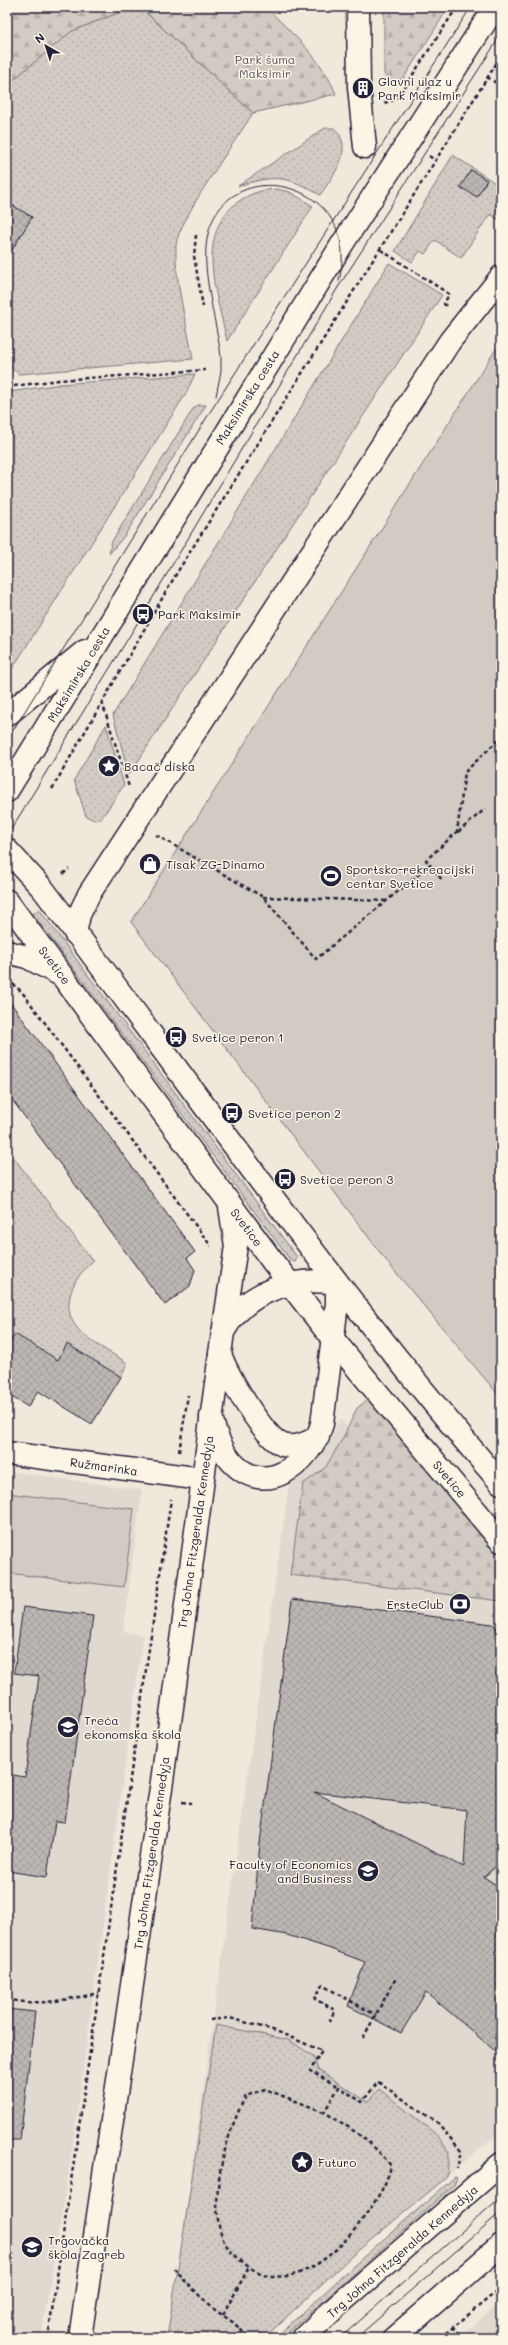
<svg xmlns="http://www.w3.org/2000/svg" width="508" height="2345" viewBox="0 0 508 2345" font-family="Mali,sans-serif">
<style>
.built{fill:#e0d9cf}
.green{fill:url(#green-dots);stroke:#7a767f}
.forest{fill:url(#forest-firs);stroke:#7a767f}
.pitch{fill:#d1cbc3;stroke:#7a767f}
.building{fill:url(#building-cross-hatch);stroke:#22223b;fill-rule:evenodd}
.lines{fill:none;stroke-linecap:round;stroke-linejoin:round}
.minor-casing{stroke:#22223b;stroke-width:25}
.major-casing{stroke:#22223b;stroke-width:25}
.path{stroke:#22223b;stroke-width:2.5;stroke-dasharray:4 3;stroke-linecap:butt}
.minor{stroke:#fcf5e5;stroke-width:22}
.major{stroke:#fcf5e5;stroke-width:22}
.tram{stroke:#22223b;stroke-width:1}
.labels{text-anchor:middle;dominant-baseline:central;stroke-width:3;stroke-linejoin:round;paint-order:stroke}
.park-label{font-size:12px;fill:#575564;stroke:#fcf5e5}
.poi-label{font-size:12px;fill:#22223b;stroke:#fcf5e5;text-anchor:start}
.street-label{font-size:12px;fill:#22223b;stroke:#fcf5e5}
</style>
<defs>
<pattern id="green-dots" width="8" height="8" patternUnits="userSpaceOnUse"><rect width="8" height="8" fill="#d1cbc3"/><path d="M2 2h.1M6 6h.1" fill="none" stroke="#b3aea8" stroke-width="1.8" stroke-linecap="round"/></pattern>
<pattern id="forest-firs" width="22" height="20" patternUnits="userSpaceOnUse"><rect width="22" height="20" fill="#d1cbc3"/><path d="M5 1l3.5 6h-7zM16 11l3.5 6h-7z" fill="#b3aea8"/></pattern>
<pattern id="building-cross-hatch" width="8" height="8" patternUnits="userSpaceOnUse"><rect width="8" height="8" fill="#bcb7b3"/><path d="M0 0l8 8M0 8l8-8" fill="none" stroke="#a19d9b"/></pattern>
</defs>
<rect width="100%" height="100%" fill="#efe8db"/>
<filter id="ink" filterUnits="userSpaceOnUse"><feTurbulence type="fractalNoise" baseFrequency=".025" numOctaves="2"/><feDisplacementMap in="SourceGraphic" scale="8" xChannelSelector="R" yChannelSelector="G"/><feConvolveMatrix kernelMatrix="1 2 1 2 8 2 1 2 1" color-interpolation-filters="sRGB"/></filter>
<g filter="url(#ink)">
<g class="built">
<polygon points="340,1419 501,1611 501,2131 354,2254 264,2338 173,2302 290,1478 306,1468 319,1457 330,1441"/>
<polygon points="7,1471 142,1490 123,1632 143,1635 71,2157 41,2338 7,2338"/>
<polygon points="501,2301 501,2338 459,2338"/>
</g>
<g class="green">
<path d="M133,7H140L253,113C237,139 178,220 176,245C174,279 187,325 193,359L19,374L7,365V258L32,217L7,202V85L72,31Z"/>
<path d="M325,128H334C356,149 333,176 320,195C287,175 274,175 238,186Z"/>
<polygon points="453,155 501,187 501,221 490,214 461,258 435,240 425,254 420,251 412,262 395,251"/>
<path d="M276,189L290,192L313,206L227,341C218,298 195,239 234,205C247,194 260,190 276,189Z"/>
<polygon points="389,263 442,295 129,775 113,715"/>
<polygon points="195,374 185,395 7,677 7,397 10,392 61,384"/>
<polygon points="198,405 206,405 125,535 109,554 111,543 193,409"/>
<polygon points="106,725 124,785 101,819 94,820 86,816 74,780"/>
<polygon points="39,909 297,1257 295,1262 291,1261 33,914"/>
<path d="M14,1158L93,1261C74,1276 59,1306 77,1328C90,1343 111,1352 127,1363L121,1377L67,1345L58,1360L7,1348V1162Z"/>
<polygon points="216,2025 289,2040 313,2056 318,2070 368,2102 379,2089 437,2135 449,2152 447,2177 354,2254 264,2338 167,2338"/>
<polygon points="455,2177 457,2178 454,2185 282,2338 275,2338 360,2260"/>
</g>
<g class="forest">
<polygon points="7,7 133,7 72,31 7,85"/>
<path d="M140,7H266C292,34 322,58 336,94L253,113Z"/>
<polygon points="384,7 449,7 403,79 387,82 384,73"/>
<polygon points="369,1399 501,1553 501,1601 290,1575 303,1484 325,1468 343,1438 357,1408"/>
</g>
<g class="pitch">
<polygon points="496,349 501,353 501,1398 388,1263 131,922"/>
<polygon points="7,1493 134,1509 124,1587 7,1573"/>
</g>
<g class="building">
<polygon points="471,170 487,180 477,197 460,187"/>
<polygon points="7,202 32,217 7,258"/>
<polygon points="7,998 195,1252 187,1258 195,1270 190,1286 165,1305 7,1093"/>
<polygon points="15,1334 58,1360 67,1344 121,1377 92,1424 38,1391 28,1407 7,1394 7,1348"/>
<path d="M292,1599L493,1624L501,1634V1862L484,1877L501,1888V2056L426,1992L401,2033L374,2019L348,2006L365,1962L328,1948L287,1935L252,1929L260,1843ZM314,1792L467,1810L464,1867Z"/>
<polygon points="23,1607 93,1616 65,1822 55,1821 47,1877 7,1871 7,1774 25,1777 39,1676 14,1673"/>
<polygon points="7,2009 35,2012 20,2140 7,2140"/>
</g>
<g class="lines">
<g class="minor-casing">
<g id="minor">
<polyline points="358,7 359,87 365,147"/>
<polyline points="75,933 79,915 89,894 450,341 501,277"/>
<path d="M220,1354C227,1374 263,1438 283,1445C296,1449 308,1443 318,1437"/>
<path d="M211,1417C215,1433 220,1448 231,1461C266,1500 310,1463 322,1424L337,1304V1283"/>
<polyline points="7,1453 202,1479"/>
</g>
</g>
<g class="major-casing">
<g id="major">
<polyline points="7,715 85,651"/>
<polyline points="7,791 341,246 495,7"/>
<path d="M7,850L43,889C194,1089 337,1294 501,1483"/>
<polyline points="7,901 273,1262 332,1338 501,1541"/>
<polyline points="7,952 27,957 57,973"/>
<polyline points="224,1327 236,1246 230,1207"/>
<path d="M80,2338L162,1781L223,1332C245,1291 294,1276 337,1283"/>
<polyline points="303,2338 337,2306 501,2164"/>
<polyline points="394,2338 501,2245"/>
</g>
</g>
<g class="path">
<polyline points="487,77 501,86"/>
<polyline points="384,103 397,99 457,7"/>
<polyline points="429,156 435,160"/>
<polyline points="196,235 194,256 203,307"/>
<polyline points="381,250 449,294 444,304 448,307"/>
<polyline points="7,387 59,380 205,370"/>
<polyline points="102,702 129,787"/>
<polyline points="52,789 178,571 501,56"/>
<polyline points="458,832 485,809"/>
<polyline points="156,835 263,897 316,959 430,865 426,860 457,832 465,772 501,737"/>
<polyline points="430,865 443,881"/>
<polyline points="63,874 69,869"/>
<polyline points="263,897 389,901"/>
<polyline points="7,979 22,992 211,1246"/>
<polyline points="179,1452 188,1395"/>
<polyline points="182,1802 192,1803"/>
<path d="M7,1999C38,2007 68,1999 99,1993"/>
<polyline points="210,2020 230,2018 276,2031 322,2051 310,2071 339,2087"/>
<polyline points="329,2022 335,2010 315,1999 322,1985 376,2015"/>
<polyline points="363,2038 396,1978"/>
<path d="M324,2112L265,2089L246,2096C227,2131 209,2194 221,2234C225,2247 234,2255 245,2264C287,2297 333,2258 359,2224C372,2206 386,2188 391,2166C373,2142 349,2127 324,2112L339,2087L362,2102L378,2082L438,2123L461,2151L457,2169"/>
<polyline points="174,2268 208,2305 234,2323 249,2338"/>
<polyline points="223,2315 249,2267"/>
<polyline points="452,2327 462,2338"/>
<polyline points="48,2338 171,1499"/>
<polyline points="440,2338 501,2288"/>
</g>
<use href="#minor" class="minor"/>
<use href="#major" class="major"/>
<g class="tram">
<path d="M216,396L221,371V357C217,323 201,272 207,239C223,148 365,180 339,281"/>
<polyline points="7,740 212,409 471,7"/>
<polyline points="7,836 143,614 337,289 501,35"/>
<polyline points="340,2338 501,2197"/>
<polyline points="356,2338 501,2212"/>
</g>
</g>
</g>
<defs>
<g id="building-disc" transform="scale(1.15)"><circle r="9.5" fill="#22223b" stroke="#fcf5e5"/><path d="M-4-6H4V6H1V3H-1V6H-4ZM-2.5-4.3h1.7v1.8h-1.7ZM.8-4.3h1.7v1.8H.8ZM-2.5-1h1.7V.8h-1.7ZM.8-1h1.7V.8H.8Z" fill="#fff"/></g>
<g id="bus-disc" transform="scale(1.15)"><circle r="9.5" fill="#22223b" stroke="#fcf5e5"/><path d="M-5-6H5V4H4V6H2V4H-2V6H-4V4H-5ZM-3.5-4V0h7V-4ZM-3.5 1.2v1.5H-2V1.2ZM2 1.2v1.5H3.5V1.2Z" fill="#fff"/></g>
<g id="sight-disc" transform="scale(1.15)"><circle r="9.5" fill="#22223b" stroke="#fcf5e5"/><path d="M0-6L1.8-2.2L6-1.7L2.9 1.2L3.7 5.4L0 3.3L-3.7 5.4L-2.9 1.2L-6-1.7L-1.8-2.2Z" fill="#fff"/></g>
<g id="shop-disc" transform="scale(1.15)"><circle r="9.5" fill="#22223b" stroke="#fcf5e5"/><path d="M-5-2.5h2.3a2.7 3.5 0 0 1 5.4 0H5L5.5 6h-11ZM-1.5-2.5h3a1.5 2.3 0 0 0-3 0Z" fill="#fff"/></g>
<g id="stadium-disc" transform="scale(1.15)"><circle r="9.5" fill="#22223b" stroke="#fcf5e5"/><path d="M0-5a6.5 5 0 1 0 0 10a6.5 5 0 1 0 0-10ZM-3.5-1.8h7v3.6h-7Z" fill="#fff"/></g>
<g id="bank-disc" transform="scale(1.15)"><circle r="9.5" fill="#22223b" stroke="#fcf5e5"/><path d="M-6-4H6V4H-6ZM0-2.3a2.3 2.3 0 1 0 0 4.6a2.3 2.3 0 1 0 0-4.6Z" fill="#fff"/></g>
<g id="school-disc" transform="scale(1.15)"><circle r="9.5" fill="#22223b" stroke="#fcf5e5"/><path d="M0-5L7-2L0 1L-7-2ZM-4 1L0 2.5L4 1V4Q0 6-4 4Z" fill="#fff"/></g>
<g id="university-disc" transform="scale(1.15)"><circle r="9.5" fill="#22223b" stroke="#fcf5e5"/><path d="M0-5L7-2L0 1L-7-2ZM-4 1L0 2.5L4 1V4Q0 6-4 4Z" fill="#fff"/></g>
</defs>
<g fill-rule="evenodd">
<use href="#building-disc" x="363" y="88"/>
<use href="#bus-disc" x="143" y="614"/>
<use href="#sight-disc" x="109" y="766"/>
<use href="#shop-disc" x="150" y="864"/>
<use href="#stadium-disc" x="331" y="876"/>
<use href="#bus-disc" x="176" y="1037"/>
<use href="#bus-disc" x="232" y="1113"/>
<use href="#bus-disc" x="285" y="1179"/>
<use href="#bank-disc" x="460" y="1604"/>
<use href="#school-disc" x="68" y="1727"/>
<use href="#university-disc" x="368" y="1871"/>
<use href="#sight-disc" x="302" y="2162"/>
<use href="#school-disc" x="32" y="2247"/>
</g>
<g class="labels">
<g class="park-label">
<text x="265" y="59">Park šuma<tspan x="265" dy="14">Maksimir</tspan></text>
</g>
<g class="poi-label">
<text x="378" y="81">Glavni ulaz u<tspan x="378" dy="14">Park Maksimir</tspan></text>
<text x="158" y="614">Park Maksimir</text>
<text x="124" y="766">Bacač diska</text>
<text x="166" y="864">Tisak ZG-Dinamo</text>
<text x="346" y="869">Sportsko-rekreacijski<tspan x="346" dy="14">centar Svetice</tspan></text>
<text x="192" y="1037">Svetice peron 1</text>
<text x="248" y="1113">Svetice peron 2</text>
<text x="300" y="1179">Svetice peron 3</text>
<text x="444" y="1604" text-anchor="end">ErsteClub</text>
<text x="84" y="1720">Treća<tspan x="84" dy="14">ekonomska škola</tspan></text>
<text x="352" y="1864" text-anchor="end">Faculty of Economics<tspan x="352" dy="14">and Business</tspan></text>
<text x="318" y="2162">Futuro</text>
<text x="48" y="2240">Trgovačka<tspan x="48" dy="14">škola Zagreb</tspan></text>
</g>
<g class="street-label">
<text transform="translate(247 397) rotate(-58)">Maksimirska cesta</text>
<text transform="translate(78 674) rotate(-59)">Maksimirska cesta</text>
<text transform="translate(55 965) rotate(53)">Svetice</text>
<text transform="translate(247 1227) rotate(53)">Svetice</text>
<text transform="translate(104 1466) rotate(8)">Ružmarinka</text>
<text transform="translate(450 1479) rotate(50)">Svetice</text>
<text transform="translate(195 1532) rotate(-82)">Trg Johna Fitzgeralda Kennedyja</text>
<text transform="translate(151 1853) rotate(-82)">Trg Johna Fitzgeralda Kennedyja</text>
<text transform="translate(402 2251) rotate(-41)">Trg Johna Fitzgeralda Kennedyja</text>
</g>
</g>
<rect width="508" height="2345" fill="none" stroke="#fcf5e5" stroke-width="24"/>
<rect x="12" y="12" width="484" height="2321" fill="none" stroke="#22223b" stroke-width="1.5" filter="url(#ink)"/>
<g transform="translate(46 46) rotate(321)" stroke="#fcf5e5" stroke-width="3" paint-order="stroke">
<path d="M0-3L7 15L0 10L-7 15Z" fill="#22223b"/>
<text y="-6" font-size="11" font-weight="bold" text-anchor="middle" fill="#22223b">N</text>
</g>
</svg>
